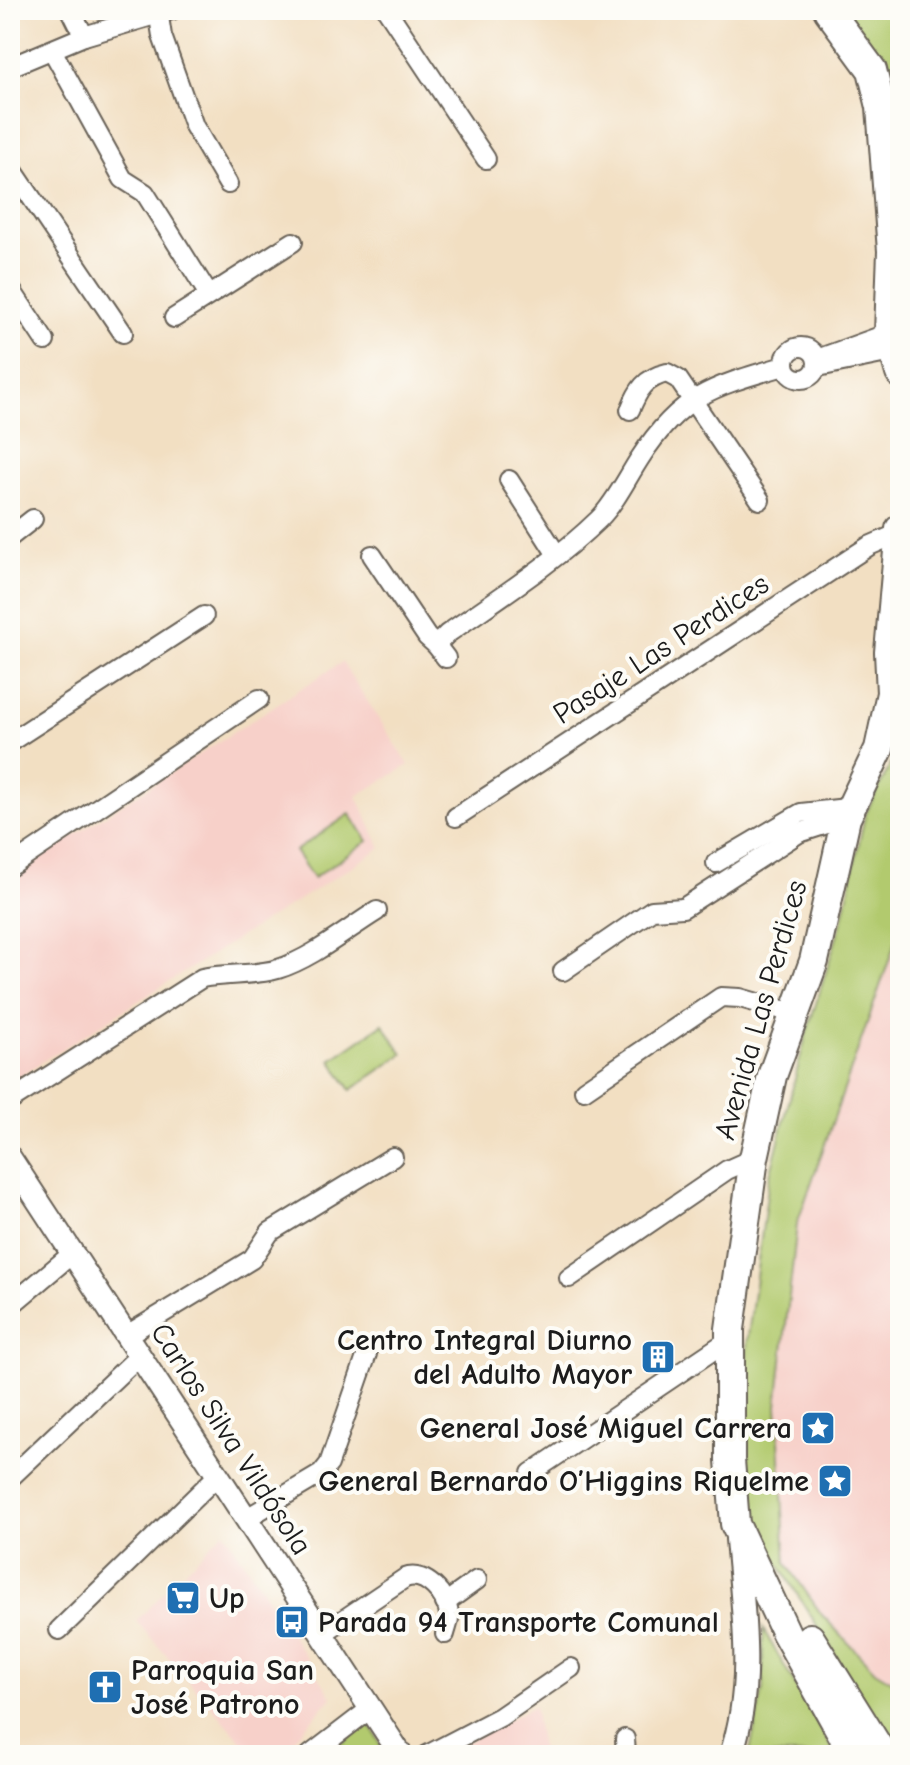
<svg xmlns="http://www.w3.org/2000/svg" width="910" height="1765" viewBox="0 0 910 1765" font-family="'Comic Neue',sans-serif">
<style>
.built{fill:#f7d0c9}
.green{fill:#b2ca6e;stroke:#677345;stroke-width:2}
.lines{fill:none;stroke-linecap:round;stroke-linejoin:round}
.minor-casing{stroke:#676056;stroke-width:22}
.tertiary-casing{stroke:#676056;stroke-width:26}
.secondary-casing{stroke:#676056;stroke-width:28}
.primary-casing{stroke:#676056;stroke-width:32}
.minor{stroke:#fff;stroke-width:18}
.tertiary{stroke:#fff;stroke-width:22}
.secondary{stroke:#fff;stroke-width:24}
.primary{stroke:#fff;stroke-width:28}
.labels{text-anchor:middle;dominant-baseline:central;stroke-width:8;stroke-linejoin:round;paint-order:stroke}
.street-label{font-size:30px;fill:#1c1c1c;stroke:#fdfcf7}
.poi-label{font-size:30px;font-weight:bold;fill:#1c1c1c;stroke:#fdfcf7;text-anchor:end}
</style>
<rect width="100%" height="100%" fill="#fdfcf7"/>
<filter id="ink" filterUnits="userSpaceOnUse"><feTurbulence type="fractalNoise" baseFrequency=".0125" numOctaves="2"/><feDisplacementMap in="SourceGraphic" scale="16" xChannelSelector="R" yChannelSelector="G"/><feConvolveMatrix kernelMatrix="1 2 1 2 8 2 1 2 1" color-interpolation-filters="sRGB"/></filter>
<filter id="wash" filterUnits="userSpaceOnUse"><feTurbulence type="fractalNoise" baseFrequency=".006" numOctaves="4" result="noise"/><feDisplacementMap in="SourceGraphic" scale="32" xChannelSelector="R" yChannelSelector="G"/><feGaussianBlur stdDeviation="1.8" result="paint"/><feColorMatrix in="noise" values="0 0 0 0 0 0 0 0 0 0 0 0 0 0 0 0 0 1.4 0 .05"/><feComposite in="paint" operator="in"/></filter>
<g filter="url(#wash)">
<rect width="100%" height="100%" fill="#f2dfc2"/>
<g class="built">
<polygon points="342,662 409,765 357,796 381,848 10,1082 10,877"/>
<polygon points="900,929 900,1686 875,1671 822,1615 786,1563 777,1406 797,1224"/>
<polygon points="224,1531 332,1697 280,1755 254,1755 136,1621"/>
<polygon points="534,1706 542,1755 444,1755"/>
</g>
<g class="green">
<polygon points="832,10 900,10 900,244 888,101"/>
<polygon points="900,733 900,929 797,1224 777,1406 786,1563 822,1615 875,1671 900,1686 898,1745 889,1741 746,1512 743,1461 747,1344 769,1179 807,1032 843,918 865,815 894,758"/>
<polygon points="350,814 368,841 313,878 295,851"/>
<polygon points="383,1024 403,1054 351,1090 331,1060"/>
<polygon points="763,1629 836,1755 749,1755 763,1690"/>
<polygon points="369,1722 386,1755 327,1755"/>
</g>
</g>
<g filter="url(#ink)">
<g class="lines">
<g class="minor-casing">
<g id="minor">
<polyline points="71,10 84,36"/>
<polyline points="158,10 162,36 194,126 228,184"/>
<polyline points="387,10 486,159"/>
<polyline points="52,50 123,179 145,193 209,295"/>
<polyline points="10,67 84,36 172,10"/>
<polyline points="10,166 123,333"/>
<polyline points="10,288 45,341"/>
<polyline points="174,318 293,242"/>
<circle cx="801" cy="363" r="16"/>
<polyline points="817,359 889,333"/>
<polyline points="818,367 892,352"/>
<path d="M630,410C638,390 645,378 667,373L678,379L760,500"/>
<polyline points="509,480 557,555"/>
<polyline points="10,537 33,519"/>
<polyline points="372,555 427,637 436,645"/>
<path d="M446,658L436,645L447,634C498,598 554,563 599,519C615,503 627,478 640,458C681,394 715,386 784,366"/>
<polyline points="10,742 204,616"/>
<polyline points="456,817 869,546 899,533"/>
<polyline points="716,863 801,813 847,808"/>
<polyline points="10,867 259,699"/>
<polyline points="563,971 652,910 683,908 799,833 846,818"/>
<polyline points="584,1090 721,997 740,998 793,1013"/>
<path d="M10,1101L202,978C227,973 255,976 278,969C313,958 346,930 377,911"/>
<polyline points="10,1193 24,1180"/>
<polyline points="569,1278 727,1170 754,1158"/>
<polyline points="10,1306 73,1253"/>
<polyline points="127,1335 252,1259 270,1232 393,1157"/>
<polyline points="531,1473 730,1339"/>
<polyline points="10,1478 140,1355"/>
<polyline points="247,1518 321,1474 329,1464 367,1354"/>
<polyline points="445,1603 477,1580"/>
<polyline points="59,1630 218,1475"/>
<path d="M322,1634L405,1578C425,1570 448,1596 449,1615C450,1621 446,1629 445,1634"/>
<polyline points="625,1739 626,1755"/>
<polyline points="310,1755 370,1709"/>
<polyline points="427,1755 500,1717 571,1668"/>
</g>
</g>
<g class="tertiary-casing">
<g id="tertiary">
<polyline points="10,1158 401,1755"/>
<path d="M731,1755C755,1682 743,1613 737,1539"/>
</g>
</g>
<g class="secondary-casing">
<polyline id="secondary" points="899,1755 900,1755"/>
</g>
<g class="primary-casing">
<g id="primary">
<polyline points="828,10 872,70 881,107 892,251 889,333 900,373"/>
<polyline points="810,1638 883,1755"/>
<polyline points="854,1755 786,1633 735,1524 730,1460 730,1329 754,1158 772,1076 814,961 846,818 879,749 891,693 889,652 900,529"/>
</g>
</g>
<use href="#minor" class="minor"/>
<use href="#tertiary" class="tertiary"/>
<use href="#secondary" class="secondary"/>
<use href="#primary" class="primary"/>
</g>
</g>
<defs>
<g id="building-square" transform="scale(1.8)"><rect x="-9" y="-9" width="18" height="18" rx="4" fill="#1f6fb2" stroke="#fdfcf7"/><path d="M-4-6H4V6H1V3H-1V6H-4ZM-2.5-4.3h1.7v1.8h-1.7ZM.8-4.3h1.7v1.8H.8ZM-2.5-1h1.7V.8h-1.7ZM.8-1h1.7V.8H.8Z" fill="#fff"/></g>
<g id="sight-square" transform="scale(1.8)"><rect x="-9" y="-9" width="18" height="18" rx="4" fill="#1f6fb2" stroke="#fdfcf7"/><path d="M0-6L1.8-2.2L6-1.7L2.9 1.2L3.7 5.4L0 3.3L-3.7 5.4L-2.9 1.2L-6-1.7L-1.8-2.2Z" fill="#fff"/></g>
<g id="supermarket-square" transform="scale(1.8)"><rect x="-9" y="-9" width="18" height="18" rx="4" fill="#1f6fb2" stroke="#fdfcf7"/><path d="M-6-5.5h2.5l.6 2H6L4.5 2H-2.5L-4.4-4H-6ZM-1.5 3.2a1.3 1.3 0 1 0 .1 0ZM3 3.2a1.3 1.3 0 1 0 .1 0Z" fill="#fff"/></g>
<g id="bus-square" transform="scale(1.8)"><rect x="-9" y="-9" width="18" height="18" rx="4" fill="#1f6fb2" stroke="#fdfcf7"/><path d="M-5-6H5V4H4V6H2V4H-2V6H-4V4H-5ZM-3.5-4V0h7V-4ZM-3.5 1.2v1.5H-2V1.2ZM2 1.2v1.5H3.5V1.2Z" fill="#fff"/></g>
<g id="church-square" transform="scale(1.8)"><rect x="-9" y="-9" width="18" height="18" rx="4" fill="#1f6fb2" stroke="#fdfcf7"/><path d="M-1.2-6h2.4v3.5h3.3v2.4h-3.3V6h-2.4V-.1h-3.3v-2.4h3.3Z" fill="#fff"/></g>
</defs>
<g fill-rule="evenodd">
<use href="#building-square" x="658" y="1357"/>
<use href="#sight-square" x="818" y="1428"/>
<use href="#sight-square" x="835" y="1481"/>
<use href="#supermarket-square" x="183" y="1598"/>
<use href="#bus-square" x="292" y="1622"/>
<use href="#church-square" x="105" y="1687"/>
</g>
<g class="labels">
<g class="street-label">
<text transform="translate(661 649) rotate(-33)">Pasaje Las Perdices</text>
<text transform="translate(761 1010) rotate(-74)">Avenida Las Perdices</text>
<text transform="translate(231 1439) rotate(57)">Carlos Silva Vildósola</text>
</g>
<g class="poi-label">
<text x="632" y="1340">Centro Integral Diurno<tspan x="632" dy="34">del Adulto Mayor</tspan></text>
<text x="792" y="1428">General José Miguel Carrera</text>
<text x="809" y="1481">General Bernardo O’Higgins Riquelme</text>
<text x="209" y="1598" text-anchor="start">Up</text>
<text x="318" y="1622" text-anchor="start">Parada 94 Transporte Comunal</text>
<text x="131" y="1670" text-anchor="start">Parroquia San<tspan x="131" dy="34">José Patrono</tspan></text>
</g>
</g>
<rect width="910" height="1765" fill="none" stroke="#fdfcf7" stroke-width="40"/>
</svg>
